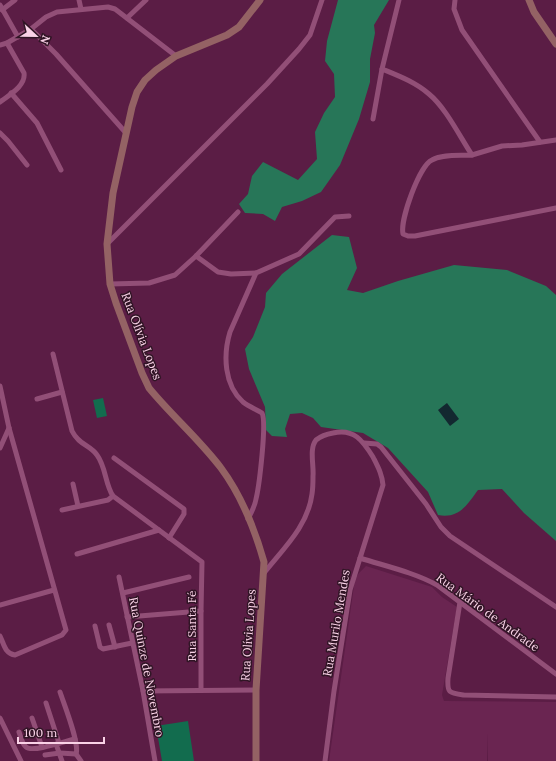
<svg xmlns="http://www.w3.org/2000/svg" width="556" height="761" viewBox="0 0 556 761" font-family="Lora,serif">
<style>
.built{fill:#6a2551}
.green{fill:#126c4e}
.forest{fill:#277658}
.water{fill:#132830}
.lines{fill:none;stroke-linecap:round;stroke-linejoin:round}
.street{stroke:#924f77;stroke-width:5}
.secondary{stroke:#946264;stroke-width:7}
.labels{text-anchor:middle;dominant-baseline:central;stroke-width:3;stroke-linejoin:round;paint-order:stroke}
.street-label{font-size:12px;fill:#fad2e7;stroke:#301525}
</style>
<rect width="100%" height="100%" fill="#5b1d45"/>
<polygon class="built" points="366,566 432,587 442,597 457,607 442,695 444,701 556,702 556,761 488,761 487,733 487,761 329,761 355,579 359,573"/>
<g class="green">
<polygon points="103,398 107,416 97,418 93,400"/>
<polygon points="188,721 194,761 162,761 156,726"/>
</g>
<g class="forest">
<polygon points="338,0 389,0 374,25 375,33 370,59 370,82 359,119 340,165 321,192 302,201 282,207 275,221 263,214 245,213 239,204 248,194 252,176 263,162 298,180 317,159 315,132 324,113 335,97 334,74 325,61 327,41"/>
<path d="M332,235L349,237L357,268L347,290L363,293L398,281L454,265L507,270L546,286L556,295V541L524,513L502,489L478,490C467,505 459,519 438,515L428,492L388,448L363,433L321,427L313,418L302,413L290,414L285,429L287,437L272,436L266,430L265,407L249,369L245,349L253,337L265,307L266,293L282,274Z"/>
</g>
<polygon class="water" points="447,403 459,419 450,426 438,410"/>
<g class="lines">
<g class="street">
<polyline points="79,0 81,9"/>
<polyline points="455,0 454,9 462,30 540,142"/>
<polyline points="0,5 18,37"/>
<polyline points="2,10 15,0"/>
<polyline points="127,18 146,0"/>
<polyline points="31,29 46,17 57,12 108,7 115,9 176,56"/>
<polyline points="0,45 7,43 31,29 56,54 126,133"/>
<path d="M382,69C399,76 415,82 429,94C446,108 460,137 472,155L502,146L522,145L556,140"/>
<polyline points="11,93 37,123 61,170"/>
<path d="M0,102C9,95 26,86 24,73L7,43"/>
<polyline points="373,119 382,69 399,0"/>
<polyline points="0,133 8,141 27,165"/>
<path d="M472,155C460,156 443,154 432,160C419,166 400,220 403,234L408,236H415L556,208"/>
<polyline points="107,244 267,84 299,49 310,35 322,0"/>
<polyline points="196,256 218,272 231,274 256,273"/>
<polyline points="110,284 149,283 175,275 196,256 238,212"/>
<path d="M53,354L72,431C79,445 90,445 97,455C106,467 105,484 113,496L202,562L201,611V690"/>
<path d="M0,386L9,428L66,630L62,635L15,655C5,654 4,644 0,636"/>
<polyline points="37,399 62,392"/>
<polyline points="364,443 377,444 381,447 426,504 441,527 450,536 556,607"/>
<polyline points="0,448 9,428"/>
<polyline points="114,458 184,509 184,514 169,538"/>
<polyline points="73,484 78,506"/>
<polyline points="62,510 108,500 113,496"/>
<path d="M248,519C251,513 255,506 256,499C259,487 267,423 262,413C256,409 249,407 243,402C224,385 223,355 230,332L256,273L299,254L335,217L349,216"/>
<polyline points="77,554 159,530"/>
<path d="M360,558C385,566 413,572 437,585L556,674"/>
<path d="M264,573C283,549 308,526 312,494C313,488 313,482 313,476C314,465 309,449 316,440C321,436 327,434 333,433C354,428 363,441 373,457C378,467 382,474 383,485L350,590L334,691L325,761"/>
<polyline points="119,577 143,691 155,761"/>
<polyline points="123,593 189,577"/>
<path d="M460,602L448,678C447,693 449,693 464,695L556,697"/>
<polyline points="0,605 54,590"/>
<polyline points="127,617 201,611"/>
<polyline points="109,625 115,647"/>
<polyline points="95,626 100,647 103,649 132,643"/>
<polyline points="143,691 256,690"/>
<polyline points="46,703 59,743"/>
<polyline points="0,718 21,761"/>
<polyline points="32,718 42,747"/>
<path d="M19,732C21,737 22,744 26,747C32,753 66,741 75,739"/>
<polyline points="56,744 62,761"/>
<polyline points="76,754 81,761"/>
<path d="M45,755L60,753L76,754C80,744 64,704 60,692"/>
</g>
<g class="secondary">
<polyline points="529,0 534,12 556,44"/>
<path d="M256,761V690L264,562C255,530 241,495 221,468C199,439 172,416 149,388L142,373L116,303L110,284L107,244L113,193L132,107L137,92L145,80L156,70L176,56L227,35L239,27L260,0"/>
</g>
</g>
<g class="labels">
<g class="street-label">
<text transform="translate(142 336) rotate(69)">Rua Olívia Lopes</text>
<text transform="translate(488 612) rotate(36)">Rua Mário de Andrade</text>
<text transform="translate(336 623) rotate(-80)">Rua Murilo Mendes</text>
<text transform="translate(191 626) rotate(-90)">Rua Santa Fé</text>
<text transform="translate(248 635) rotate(-86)">Rua Olívia Lopes</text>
<text transform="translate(147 667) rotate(79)">Rua Quinze de Novembro</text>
</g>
</g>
<g transform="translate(36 36) rotate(112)" stroke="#301525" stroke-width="3" paint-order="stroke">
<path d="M0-3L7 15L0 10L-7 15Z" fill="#fad2e7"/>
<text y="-6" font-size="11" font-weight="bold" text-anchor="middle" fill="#fad2e7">N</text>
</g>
<path d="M18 737v6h86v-6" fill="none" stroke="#fad2e7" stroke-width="2"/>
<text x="24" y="737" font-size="12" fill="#fad2e7" stroke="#301525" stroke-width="3" paint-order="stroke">100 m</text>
</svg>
